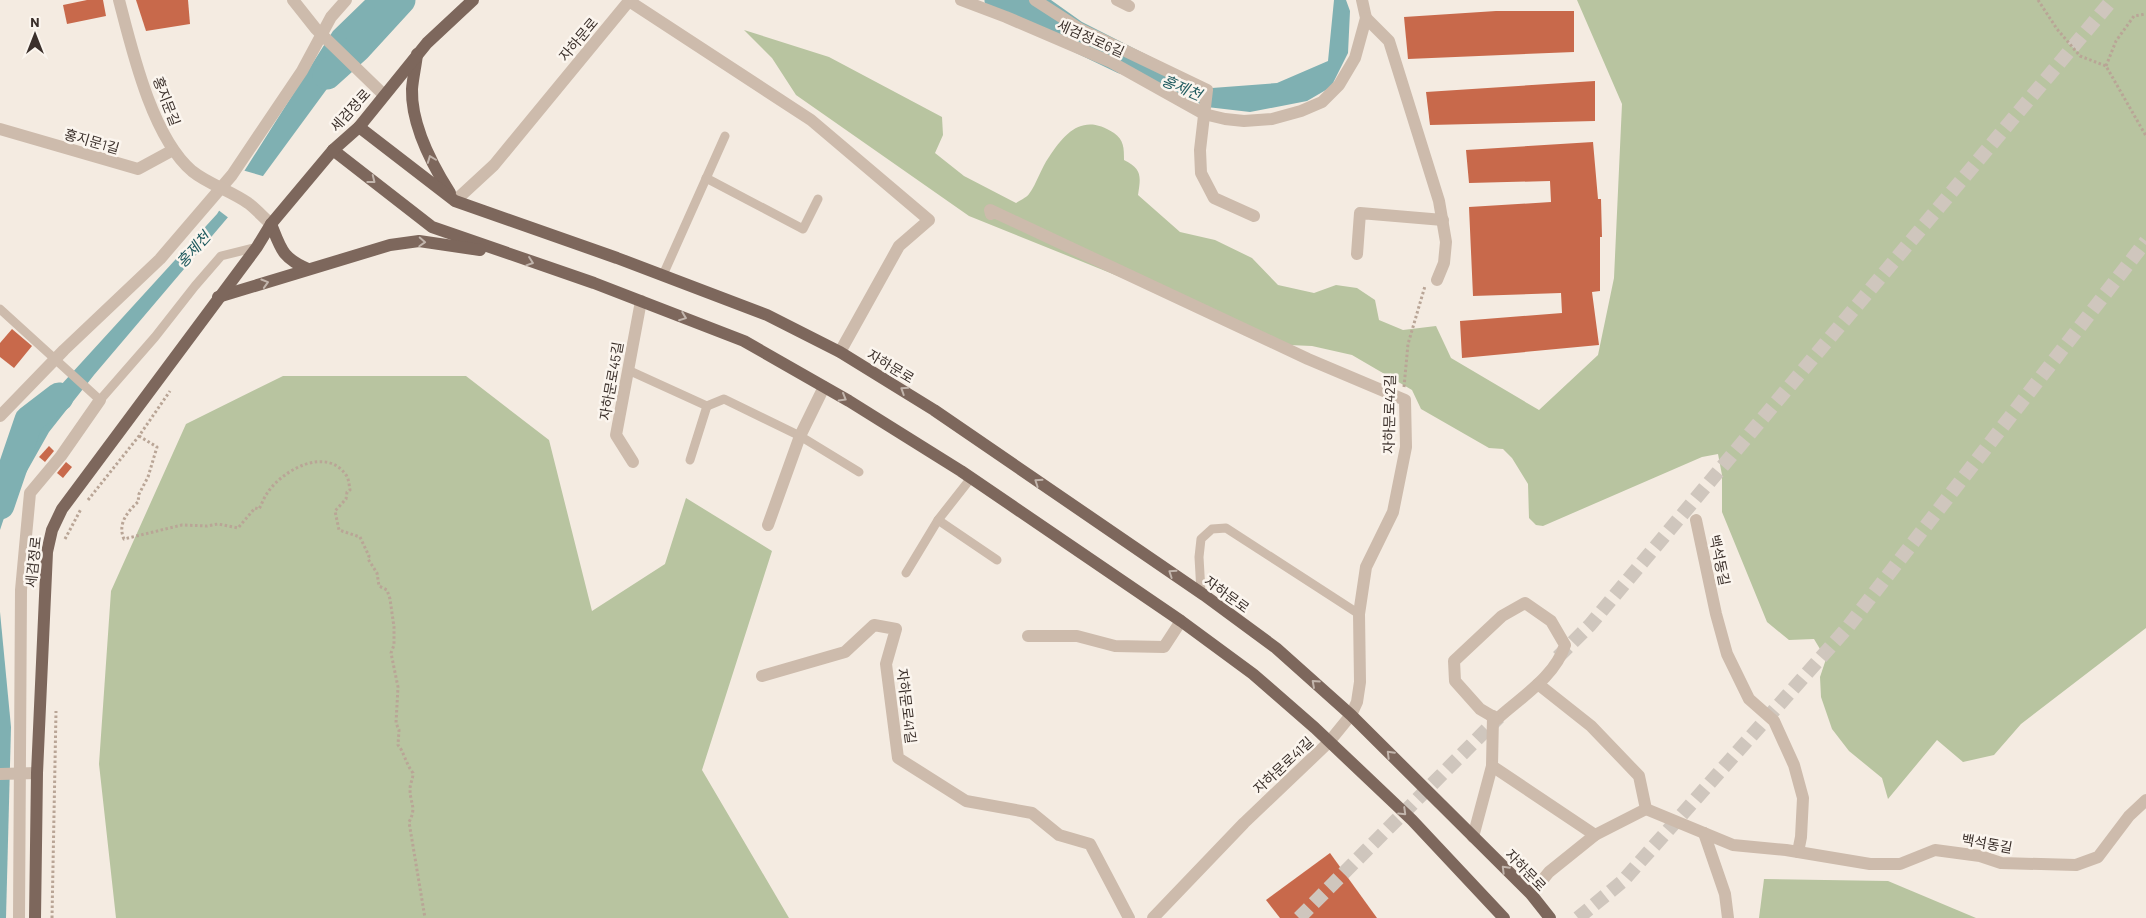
<svg xmlns="http://www.w3.org/2000/svg" width="2146" height="918" viewBox="0 0 2146 918" font-family="Barlow,'Noto Sans KR',sans-serif">
<style>
.green{fill:#b8c4a0}
.water{fill:#7fb0b2}
.pier{fill:#f4ebe1}
.lines{fill:none;stroke-linecap:round;stroke-linejoin:round}
.river{stroke:#7fb0b2;stroke-width:29}
.building{fill:#c8694b}
.trunk-tunnel{stroke:#cfc6bd;stroke-width:14;stroke-dasharray:14 7;stroke-linecap:butt}
.path{stroke:#b9a596;stroke-width:3;stroke-dasharray:2.5 2.5;stroke-linecap:butt}
.service{stroke:#cdbbac;stroke-width:9}
.pedestrian{stroke:#cdbbac;stroke-width:12}
.minor{stroke:#cdbbac;stroke-width:12}
.primary{stroke:#7d675c;stroke-width:12}
.oneway{stroke:#c2b5ac}
.labels{text-anchor:middle;dominant-baseline:central;stroke-width:5;stroke-linejoin:round;paint-order:stroke}
.street-label{font-size:14px;fill:#3b302b;stroke:#fbf5ee}
.water-label{font-size:15px;font-style:italic;fill:#1f5a5e;stroke:#fbf5ee}
</style>
<rect width="100%" height="100%" fill="#f4ebe1"/>
<g class="green">
<path d="M1577,0H2146V628L2021,724L1994,755L1963,762L1937,740L1888,799L1882,778L1849,751L1832,729L1821,697L1820,677L1826,659L1814,639L1789,640L1767,622L1722,512V475L1718,454L1702,457L1543,526L1536,525L1529,518L1528,484L1512,458L1503,449L1489,448L1421,409L1412,390L1352,355L1312,346L1289,345L969,216L796,95L772,58L744,30L829,57L942,117L943,135L935,153L964,176L1016,203C1020,200 1026,198 1029,194C1037,183 1041,168 1049,157C1066,131 1084,113 1114,133C1124,140 1124,148 1124,160C1142,169 1141,176 1138,195L1180,232L1215,240L1252,258L1278,285L1314,293L1336,285L1357,288L1375,300L1379,320L1403,330L1436,326L1451,358L1539,410L1598,355L1614,278L1622,104Z"/>
<polygon points="283,376 466,376 549,440 592,611 665,564 686,498 772,551 702,770 789,918 116,918 99,764 111,591 186,424"/>
<polygon points="1764,879 1888,881 1976,918 1759,918"/>
</g>
<g class="water">
<polygon points="365,0 401,0 357,48 263,176 94,375 49,432 9,503 0,530 0,505 29,420 217,214 333,31"/>
<polygon points="1022,0 1051,0 1082,22 1212,88 1277,83 1328,61 1334,0 1346,0 1350,11 1348,53 1331,87 1307,101 1250,112 1207,107 1150,81 1043,18"/>
<polygon points="0,612 11,727 6,918 0,918"/>
</g>
<polygon class="pier" points="242,170 266,177 230,219 217,209"/>
<g class="lines">
<g class="river">
<polyline points="999,0 1124,60"/>
<polyline points="327,75 357,48 401,0"/>
<polyline points="0,505 29,420 59,397"/>
</g>
</g>
<g class="building">
<polygon points="87,0 103,0 106,16 67,24 63,5"/>
<polygon points="136,0 188,0 190,24 146,31"/>
<polygon points="1496,11 1574,11 1574,52 1408,59 1404,17"/>
<polygon points="1595,81 1595,121 1430,125 1426,92"/>
<polygon points="1593,142 1598,199 1601,199 1602,237 1600,237 1600,291 1592,292 1599,345 1462,358 1460,321 1562,313 1561,293 1473,296 1469,207 1551,202 1550,181 1469,183 1466,150"/>
<polygon points="12,329 32,346 14,368 0,357 0,343"/>
<polygon points="49,446 54,451 45,462 39,457"/>
<polygon points="66,462 72,467 63,478 57,473"/>
<polygon points="1330,853 1377,918 1280,918 1266,900"/>
</g>
<g class="lines">
<g class="trunk-tunnel">
<polyline points="1558,657 1590,625 2112,0"/>
<polyline points="1299,918 1499,717"/>
<polyline points="1578,918 1623,881 1847,628 2146,241"/>
</g>
<g class="path">
<polyline points="2038,0 2057,29 2080,56 2106,66 2146,136"/>
<polyline points="2106,66 2116,41 2134,16 2146,14"/>
<polyline points="1404,387 1408,344 1425,286"/>
<path d="M139,436L157,447L148,477L139,494L138,502C128,511 117,524 124,539L182,525L207,526L218,524L238,528L255,508L259,509C262,504 264,497 268,492C283,470 326,446 346,475C349,479 349,485 350,490L347,492L346,499L335,511L339,530L360,537L369,556L368,559L377,573L379,586L387,590L390,599L394,627V645L391,653L398,687L396,723L399,730L398,745C403,750 406,764 413,773C413,779 410,784 410,789C410,804 417,807 409,822L425,918"/>
<polyline points="88,500 139,436 170,391"/>
<polyline points="65,539 81,509"/>
<polyline points="52,918 56,711"/>
</g>
<g class="service">
<polyline points="706,178 803,229 818,199"/>
<polyline points="663,275 725,136"/>
<polyline points="0,309 100,400 155,337 195,286 221,256 257,247"/>
<polyline points="628,370 707,406 724,399 800,436 859,472"/>
<polyline points="690,460 707,406"/>
<polyline points="938,520 997,560"/>
<polyline points="906,573 938,520 971,478"/>
<polyline points="1201,592 1199,557 1201,539 1212,529 1226,528 1359,614"/>
</g>
<g class="pedestrian">
<polyline points="0,416 64,350 160,259 232,175 302,71 331,17 346,0"/>
<polyline points="19,918 21,590 30,493 61,456 100,400"/>
</g>
<g class="minor">
<path d="M119,0C132,50 152,137 192,171C208,184 231,191 248,203C256,209 263,217 271,224"/>
<polyline points="293,0 316,29 384,95"/>
<polyline points="961,0 1006,17 1111,62 1204,114 1225,119 1244,121 1272,119 1301,111 1322,102 1339,85 1355,58 1366,18 1362,0"/>
<polyline points="1035,0 1080,29 1207,90 1200,150 1201,173 1214,198 1254,216"/>
<polyline points="1117,0 1129,6"/>
<polyline points="1366,18 1389,41 1439,201 1446,242 1444,263 1437,280"/>
<polyline points="0,129 138,169 173,150"/>
<polyline points="455,201 494,165 629,1 811,120 929,220 899,246 840,352"/>
<polyline points="991,214 990,210 1308,359 1405,400 1406,447 1393,512 1366,567 1359,614 1360,682 1357,702 1351,715 1329,742 1244,823 1153,918"/>
<polyline points="1357,254 1360,213 1443,220"/>
<polyline points="633,462 616,435 641,301"/>
<polyline points="1696,520 1716,614 1727,654 1749,699 1774,721 1794,765 1803,798 1801,837 1798,852"/>
<polyline points="768,525 800,436 824,387"/>
<path d="M1525,603L1551,621L1565,645C1555,677 1521,697 1497,719L1480,709L1455,681L1454,661L1502,616Z"/>
<polyline points="1028,636 1077,636 1115,646 1164,647 1181,621"/>
<polyline points="762,676 845,652 874,625 896,629 886,664 898,758 966,801 1032,813 1059,835 1090,844 1129,918"/>
<polyline points="1538,684 1591,726 1639,776 1646,809 1733,845 1786,850 1870,864 1900,864 1935,850 1980,856 2001,863 2076,865 2098,857 2129,816 2146,800"/>
<polyline points="1493,716 1492,766 1595,835 1646,809"/>
<polyline points="0,774 37,773"/>
<polyline points="1704,833 1725,894 1728,918"/>
<polyline points="1473,837 1492,766"/>
<polyline points="1531,894 1549,872 1595,835"/>
</g>
<g class="primary">
<path d="M417,54C416,65 413,77 412,89C411,125 431,163 450,193"/>
<polyline points="359,127 455,201 617,258 767,315 840,352 934,410 1204,595 1276,648 1351,715 1531,894 1550,918"/>
<polyline points="333,150 432,227 594,283 744,341 849,401 961,471 1181,621 1253,674 1315,728 1412,820 1504,918"/>
<path d="M271,224C281,249 282,258 308,269"/>
<polyline points="218,297 390,245 419,241 480,250"/>
<polyline points="35,918 37,773 47,552 52,530 62,509 257,247 271,224 333,150 359,127 427,43 473,0"/>
</g>
</g>
<defs><path id="oneway-chevron" d="M-2-3.5L2.5 0L-2 3.5" fill="none" stroke-width="1.6" stroke-linecap="round" stroke-linejoin="round" transform="scale(1.25)"/></defs>
<g class="oneway">
<use href="#oneway-chevron" transform="translate(431 159) rotate(-111)"/>
<use href="#oneway-chevron" transform="translate(372 180) rotate(38)"/>
<use href="#oneway-chevron" transform="translate(422 242) rotate(3)"/>
<use href="#oneway-chevron" transform="translate(530 262) rotate(19)"/>
<use href="#oneway-chevron" transform="translate(265 283) rotate(-17)"/>
<use href="#oneway-chevron" transform="translate(683 317) rotate(21)"/>
<use href="#oneway-chevron" transform="translate(904 390) rotate(-147)"/>
<use href="#oneway-chevron" transform="translate(843 398) rotate(30)"/>
<use href="#oneway-chevron" transform="translate(1038 482) rotate(-146)"/>
<use href="#oneway-chevron" transform="translate(1172 573) rotate(-146)"/>
<use href="#oneway-chevron" transform="translate(1315 683) rotate(-138)"/>
<use href="#oneway-chevron" transform="translate(1390 754) rotate(-135)"/>
<use href="#oneway-chevron" transform="translate(1403 812) rotate(44)"/>
<use href="#oneway-chevron" transform="translate(1505 869) rotate(-135)"/>
</g>
<g class="labels">
<g class="street-label">
<text transform="translate(1091 38) rotate(24)">세검정로6길</text>
<text transform="translate(578 39) rotate(-50)">자하문로</text>
<text transform="translate(167 101) rotate(69)">홍지문길</text>
<text transform="translate(350 110) rotate(-48)">세검정로</text>
<text transform="translate(92 141) rotate(16)">홍지문1길</text>
<text transform="translate(891 366) rotate(31)">자하문로</text>
<text transform="translate(611 381) rotate(-80)">자하문로45길</text>
<text transform="translate(1389 414) rotate(-89)">자하문로42길</text>
<text transform="translate(1720 560) rotate(78)">백석동길</text>
<text transform="translate(33 562) rotate(-84)">세검정로</text>
<text transform="translate(1227 594) rotate(36)">자하문로</text>
<text transform="translate(907 706) rotate(83)">자하문로41길</text>
<text transform="translate(1283 765) rotate(-43)">자하문로41길</text>
<text transform="translate(1987 843) rotate(10)">백석동길</text>
<text transform="translate(1526 870) rotate(46)">자하문로</text>
</g>
<g class="water-label">
<text transform="translate(1182 87) rotate(23)">홍제천</text>
<text transform="translate(193 249) rotate(-48)">홍제천</text>
</g>
</g>
<g transform="translate(35 35)" stroke="#fbf5ee" stroke-width="4" paint-order="stroke">
<path d="M0-4L9 19L0 12L-9 19Z" fill="#3b302b"/>
<text y="-8" font-size="14" font-weight="bold" text-anchor="middle" fill="#3b302b">N</text>
</g>
</svg>
